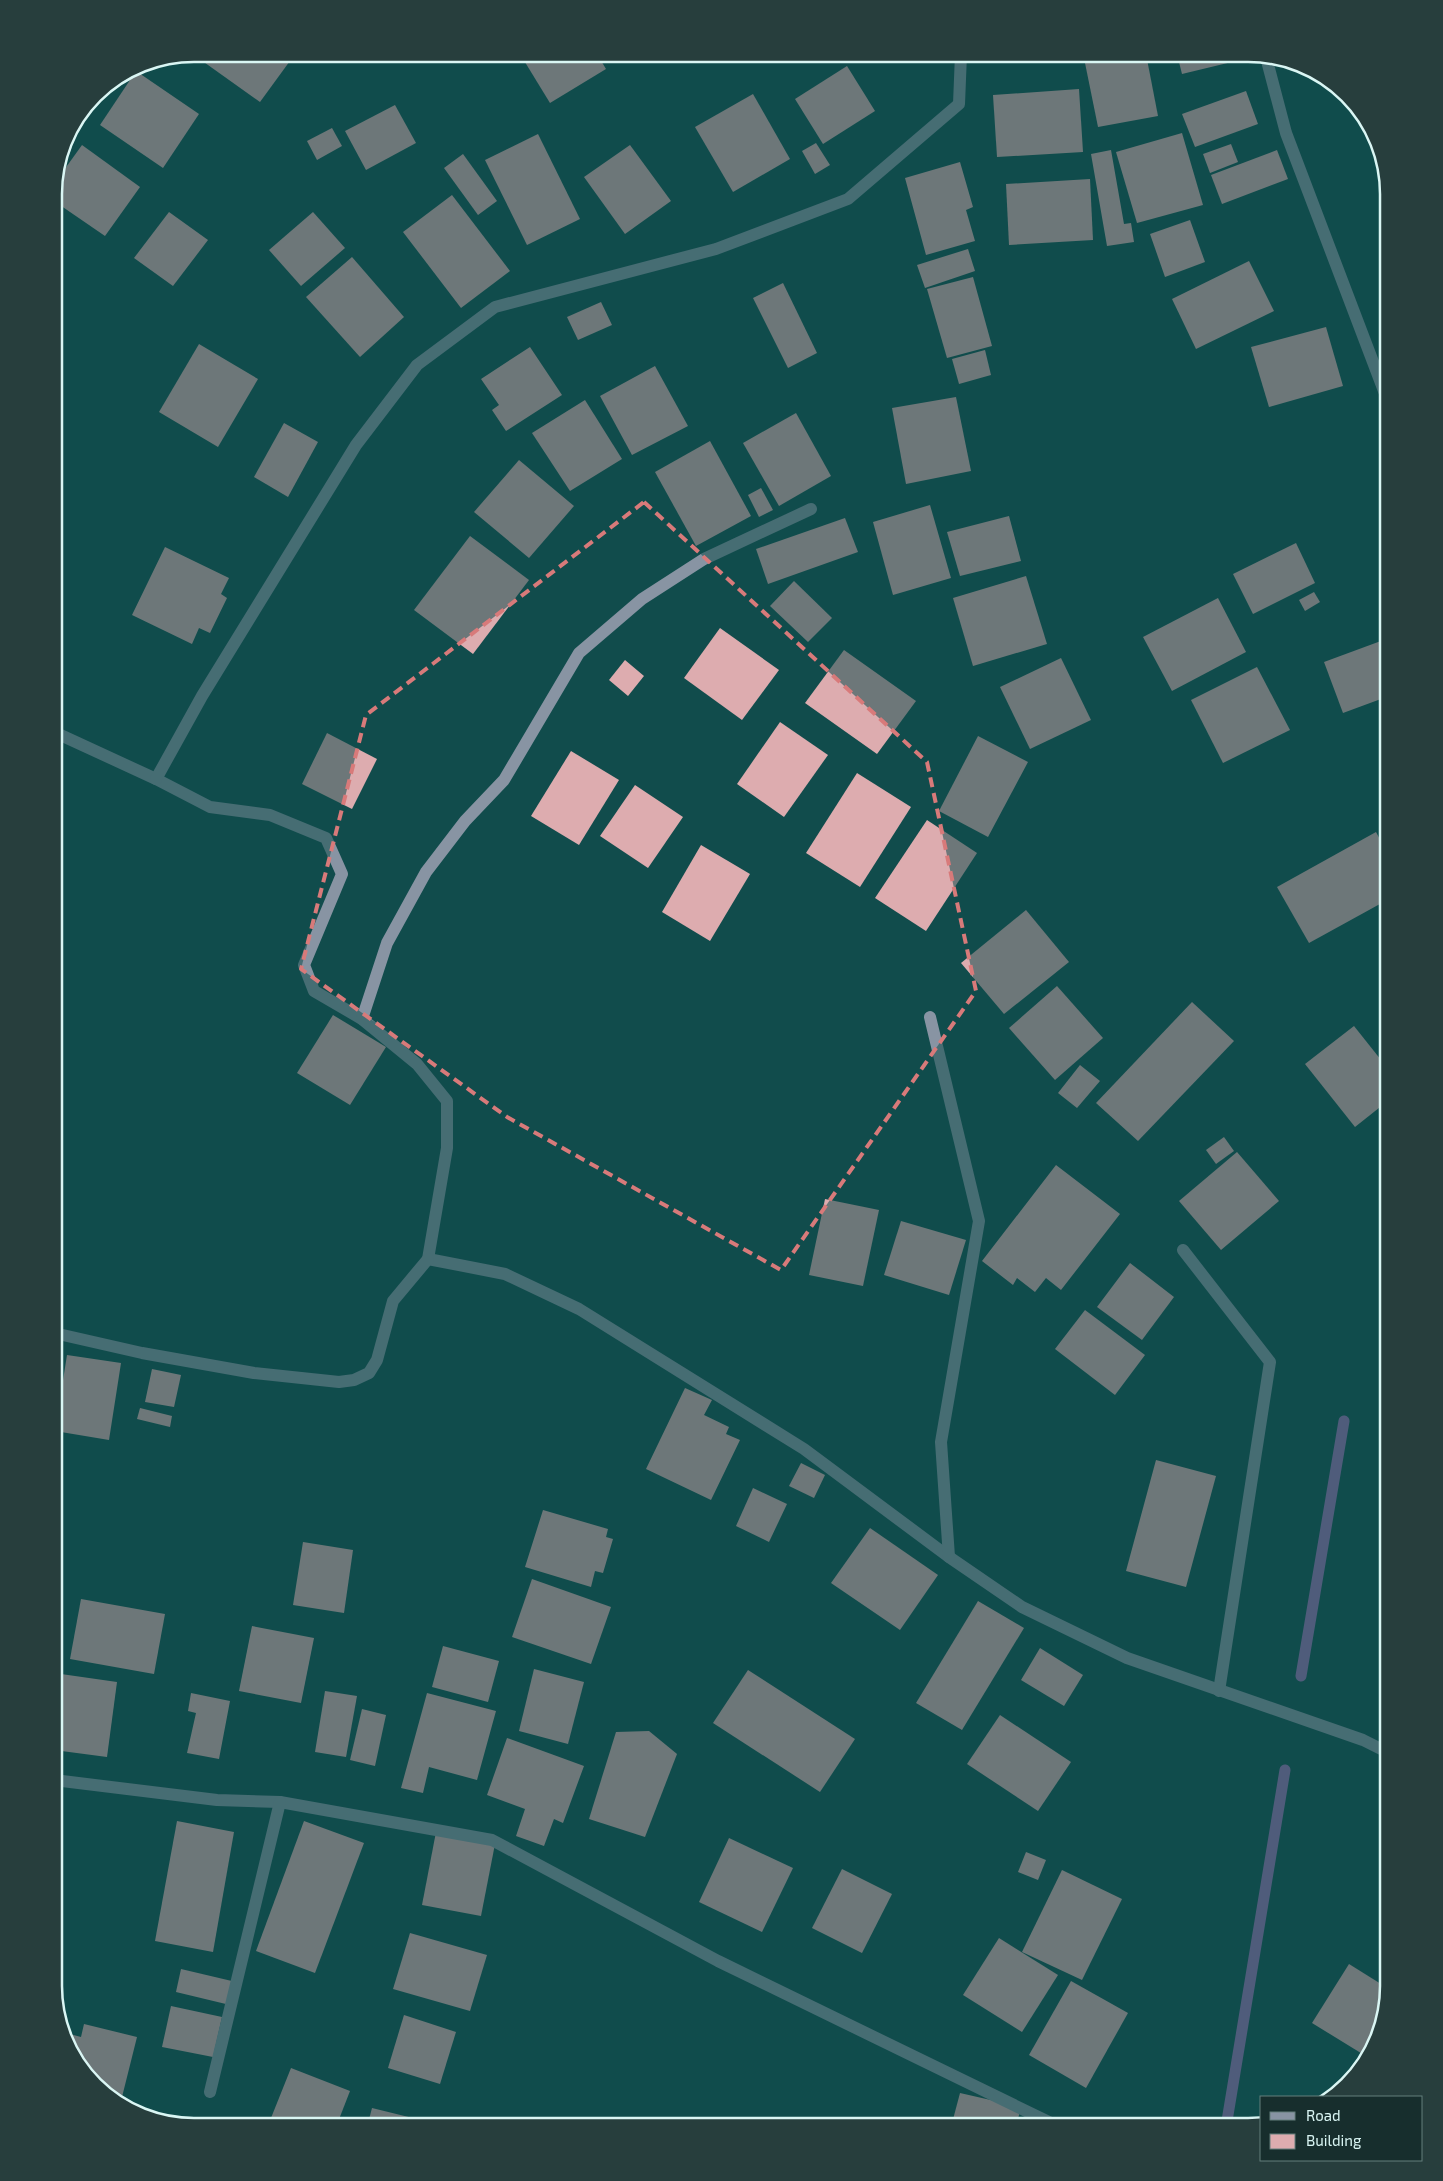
<svg xmlns="http://www.w3.org/2000/svg" width="1443" height="2181" viewBox="0 0 1443 2181" font-family="'Exo 2',sans-serif">
<style>
.lines{fill:none;stroke-linecap:round;stroke-linejoin:round}
.stream{stroke:#9c70b4;stroke-width:11}
.building{fill:#ddacaf}
.minor{stroke:#8894a3;stroke-width:12}
.marked{fill:none;stroke:#d87a7a;stroke-width:4;stroke-dasharray:10 6;stroke-linejoin:round}
.rim{fill:none;stroke:#daf6f4;stroke-width:2.5}
</style>
<rect width="100%" height="100%" fill="#114c4c"/>
<g class="lines">
<g class="stream">
<polyline points="1301,1676 1344,1421"/>
<polyline points="1226,2127 1285,1770"/>
</g>
</g>
<g class="building">
<polygon points="206,54 295,54 260,102 201,60"/>
<polygon points="520,54 597,54 606,69 550,103"/>
<polygon points="1131,54 1146,54 1158,116 1098,127 1085,63"/>
<polygon points="1177,54 1238,54 1240,60 1182,74"/>
<polygon points="847,66 875,111 823,144 795,99"/>
<polygon points="136,71 199,114 163,168 100,125"/>
<polygon points="1079,89 1083,152 997,157 993,95"/>
<polygon points="1246,91 1258,124 1195,147 1182,114"/>
<polygon points="753,94 790,159 733,192 695,127"/>
<polygon points="395,105 416,143 366,170 345,131"/>
<polygon points="332,128 342,146 317,160 307,141"/>
<polygon points="1372,129 1382,166 1381,166 1364,133"/>
<polygon points="1182,133 1203,205 1137,223 1116,152"/>
<polygon points="538,134 580,219 527,245 485,160"/>
<polygon points="816,143 830,165 815,174 802,151"/>
<polygon points="1231,144 1238,162 1210,173 1203,154"/>
<polygon points="82,145 140,187 105,236 54,201 54,184"/>
<polygon points="630,145 671,201 625,234 584,177"/>
<polygon points="1111,150 1124,224 1131,223 1134,242 1107,246 1091,154"/>
<polygon points="1277,150 1288,179 1222,204 1211,175"/>
<polygon points="463,154 497,201 478,215 444,168"/>
<polygon points="960,162 973,207 966,210 975,241 926,255 905,178"/>
<polygon points="1090,179 1093,240 1009,245 1006,184"/>
<polygon points="452,195 510,271 461,308 403,232"/>
<polygon points="169,212 208,240 173,286 134,258"/>
<polygon points="313,212 345,248 301,286 269,250"/>
<polygon points="1190,220 1205,262 1165,277 1150,234"/>
<polygon points="968,249 975,271 925,288 917,265"/>
<polygon points="352,257 404,317 360,357 306,297"/>
<polygon points="1249,261 1274,311 1196,349 1172,299"/>
<polygon points="973,277 992,346 947,358 927,289"/>
<polygon points="783,283 817,353 788,368 753,298"/>
<polygon points="601,302 612,325 578,340 567,317"/>
<polygon points="1326,327 1343,386 1269,407 1251,347"/>
<polygon points="199,344 258,379 218,447 159,412"/>
<polygon points="530,347 562,395 506,431 492,410 499,405 481,379"/>
<polygon points="985,350 991,375 959,384 952,359"/>
<polygon points="655,366 688,426 632,455 600,396"/>
<polygon points="956,397 971,471 906,484 892,408"/>
<polygon points="585,400 622,459 570,491 532,433"/>
<polygon points="796,413 831,476 779,506 743,443"/>
<polygon points="284,423 318,442 288,497 254,477"/>
<polygon points="710,441 751,516 696,546 655,472"/>
<polygon points="519,460 574,506 529,558 474,512"/>
<polygon points="761,488 773,510 759,517 748,495"/>
<polygon points="930,505 951,578 893,595 873,522"/>
<polygon points="1009,516 1021,561 960,576 947,532"/>
<polygon points="845,518 858,552 768,584 756,549"/>
<polygon points="470,536 529,580 473,654 414,610"/>
<polygon points="1296,543 1315,583 1253,614 1233,574"/>
<polygon points="165,547 229,578 221,594 227,598 210,633 199,628 192,644 132,615"/>
<polygon points="1026,576 1047,644 973,666 953,598"/>
<polygon points="794,581 832,618 808,642 770,606"/>
<polygon points="1314,592 1320,602 1305,611 1299,600"/>
<polygon points="1218,598 1246,652 1172,691 1143,637"/>
<polygon points="720,628 779,670 742,720 684,678"/>
<polygon points="1389,638 1389,696 1343,713 1324,662"/>
<polygon points="844,650 916,701 877,754 805,703"/>
<polygon points="1061,658 1091,720 1030,749 1000,687"/>
<polygon points="625,660 644,676 628,696 609,680"/>
<polygon points="1257,667 1290,730 1223,763 1191,700"/>
<polygon points="780,722 828,755 784,817 737,784"/>
<polygon points="327,733 377,759 352,809 302,784"/>
<polygon points="978,736 1028,762 988,837 939,811"/>
<polygon points="571,751 619,780 579,845 531,816"/>
<polygon points="857,773 911,807 860,887 806,853"/>
<polygon points="635,785 683,817 648,868 600,836"/>
<polygon points="927,820 977,853 926,931 875,898"/>
<polygon points="1376,832 1389,856 1389,899 1309,943 1277,887"/>
<polygon points="701,845 750,874 710,941 662,912"/>
<polygon points="1026,910 1069,962 1004,1014 961,963"/>
<polygon points="1057,986 1103,1038 1055,1080 1009,1028"/>
<polygon points="1192,1002 1234,1041 1138,1141 1096,1103"/>
<polygon points="333,1015 386,1047 350,1105 297,1073"/>
<polygon points="1354,1026 1389,1070 1389,1100 1355,1127 1305,1064"/>
<polygon points="1080,1065 1100,1081 1077,1108 1058,1093"/>
<polygon points="1224,1137 1234,1151 1216,1164 1206,1150"/>
<polygon points="1237,1152 1279,1201 1221,1250 1179,1201"/>
<polygon points="1056,1165 1120,1214 1061,1290 1046,1278 1035,1292 1017,1278 1013,1285 982,1261"/>
<polygon points="825,1199 879,1210 863,1286 809,1275"/>
<polygon points="901,1221 966,1240 949,1295 884,1275"/>
<polygon points="1130,1263 1174,1297 1142,1340 1097,1307"/>
<polygon points="1085,1310 1145,1355 1115,1395 1055,1349"/>
<polygon points="67,1355 121,1363 109,1440 55,1431"/>
<polygon points="152,1369 181,1375 174,1407 145,1402"/>
<polygon points="685,1388 712,1400 704,1415 729,1427 726,1434 740,1440 711,1500 646,1469"/>
<polygon points="140,1408 172,1416 170,1427 137,1419"/>
<polygon points="1156,1460 1216,1476 1186,1587 1126,1571"/>
<polygon points="801,1463 825,1475 814,1498 789,1486"/>
<polygon points="753,1488 787,1504 769,1542 736,1526"/>
<polygon points="543,1510 608,1529 606,1537 613,1539 603,1573 595,1571 591,1587 525,1567"/>
<polygon points="870,1528 938,1575 900,1630 831,1583"/>
<polygon points="303,1542 353,1550 344,1613 293,1605"/>
<polygon points="532,1579 611,1607 591,1664 512,1637"/>
<polygon points="81,1599 165,1614 154,1674 70,1659"/>
<polygon points="978,1601 1024,1628 962,1730 916,1703"/>
<polygon points="252,1626 314,1638 301,1703 239,1691"/>
<polygon points="443,1646 499,1661 488,1702 432,1687"/>
<polygon points="1040,1648 1083,1675 1064,1706 1021,1680"/>
<polygon points="534,1669 584,1682 568,1744 519,1731"/>
<polygon points="748,1670 855,1739 820,1792 713,1723"/>
<polygon points="61,1674 117,1682 107,1757 54,1750 54,1725"/>
<polygon points="325,1691 357,1696 346,1757 315,1752"/>
<polygon points="191,1693 230,1701 219,1759 187,1753 196,1713 188,1711"/>
<polygon points="427,1693 496,1711 477,1780 429,1767 423,1793 401,1788"/>
<polygon points="362,1709 386,1715 375,1766 350,1760"/>
<polygon points="1000,1715 1071,1762 1038,1811 967,1764"/>
<polygon points="649,1731 677,1754 645,1837 589,1819 616,1732"/>
<polygon points="507,1738 584,1766 563,1823 554,1819 544,1846 516,1836 525,1809 487,1795"/>
<polygon points="177,1821 234,1832 213,1952 155,1941"/>
<polygon points="304,1821 364,1843 315,1973 256,1951"/>
<polygon points="436,1832 495,1844 481,1916 422,1905"/>
<polygon points="729,1838 793,1868 762,1932 699,1902"/>
<polygon points="1026,1852 1046,1860 1038,1880 1018,1872"/>
<polygon points="842,1869 892,1894 862,1953 812,1928"/>
<polygon points="1062,1870 1122,1899 1082,1980 1022,1952"/>
<polygon points="410,1933 487,1955 470,2011 393,1989"/>
<polygon points="999,1938 1058,1975 1022,2032 963,1995"/>
<polygon points="1349,1964 1389,1989 1369,2058 1312,2023"/>
<polygon points="181,1969 236,1982 230,2005 176,1992"/>
<polygon points="1071,1981 1128,2013 1086,2088 1029,2055"/>
<polygon points="171,2006 222,2017 213,2057 162,2047"/>
<polygon points="404,2015 456,2032 440,2084 388,2068"/>
<polygon points="84,2024 137,2037 120,2105 72,2057 66,2033 81,2037"/>
<polygon points="291,2068 350,2091 336,2127 294,2127 271,2118"/>
<polygon points="960,2093 1021,2107 1016,2127 951,2127"/>
<polygon points="372,2108 437,2124 436,2127 367,2127"/>
</g>
<g class="lines">
<g class="minor">
<polyline points="1266,57 1286,133 1389,404"/>
<polyline points="54,732 156,779 210,807 270,815 326,838 342,874 304,965 314,991 362,1019 417,1064 447,1101 447,1148 428,1259 505,1274 579,1309 804,1449 949,1557 1022,1607 1127,1658 1363,1740 1389,1753"/>
<polyline points="156,779 202,696 356,445 417,365 495,307 716,249 848,199 959,104 961,54"/>
<polyline points="930,1017 979,1221 941,1442 949,1557"/>
<polyline points="362,1019 387,943 426,872 465,821 504,780 579,653 642,599 704,559 811,509"/>
<polyline points="1183,1250 1270,1362 1219,1691"/>
<polyline points="54,1333 142,1353 254,1373 339,1382 354,1380 369,1373 377,1360 393,1301 428,1259"/>
<polyline points="54,1780 217,1800 280,1802 492,1840 718,1961 1059,2127"/>
<polyline points="210,2092 280,1802"/>
</g>
</g>
<path d="M0 0H1443V2181H0ZM644,502L927,762L976,991L781,1270L507,1117L301,969L366,715Z" fill="#114c4c" fill-opacity=".55" fill-rule="evenodd"/>
<path class="marked" d="M644,502L927,762L976,991L781,1270L507,1117L301,969L366,715Z"/>
<path d="M0 0H1443V2181H0ZM194 62H1248A132 132 0 0 1 1380 194V1986A132 132 0 0 1 1248 2118H194A132 132 0 0 1 62 1986V194A132 132 0 0 1 194 62Z" fill="#273e3d" fill-rule="evenodd"/>
<path class="rim" d="M194 62H1248A132 132 0 0 1 1380 194V1986A132 132 0 0 1 1248 2118H194A132 132 0 0 1 62 1986V194A132 132 0 0 1 194 62Z"/>
<rect x="1260" y="2096" width="162" height="65" fill="#172e2d" stroke="#657e7d"/>
<rect x="1270" y="2112" width="25" height="8" fill="#8894a3" stroke="#657e7d"/>
<text x="1306" y="2121" font-size="15" fill="#daf6f4">Road</text>
<rect x="1270" y="2134" width="25" height="15" fill="#ddacaf" stroke="#657e7d"/>
<text x="1306" y="2146" font-size="15" fill="#daf6f4">Building</text>
</svg>
